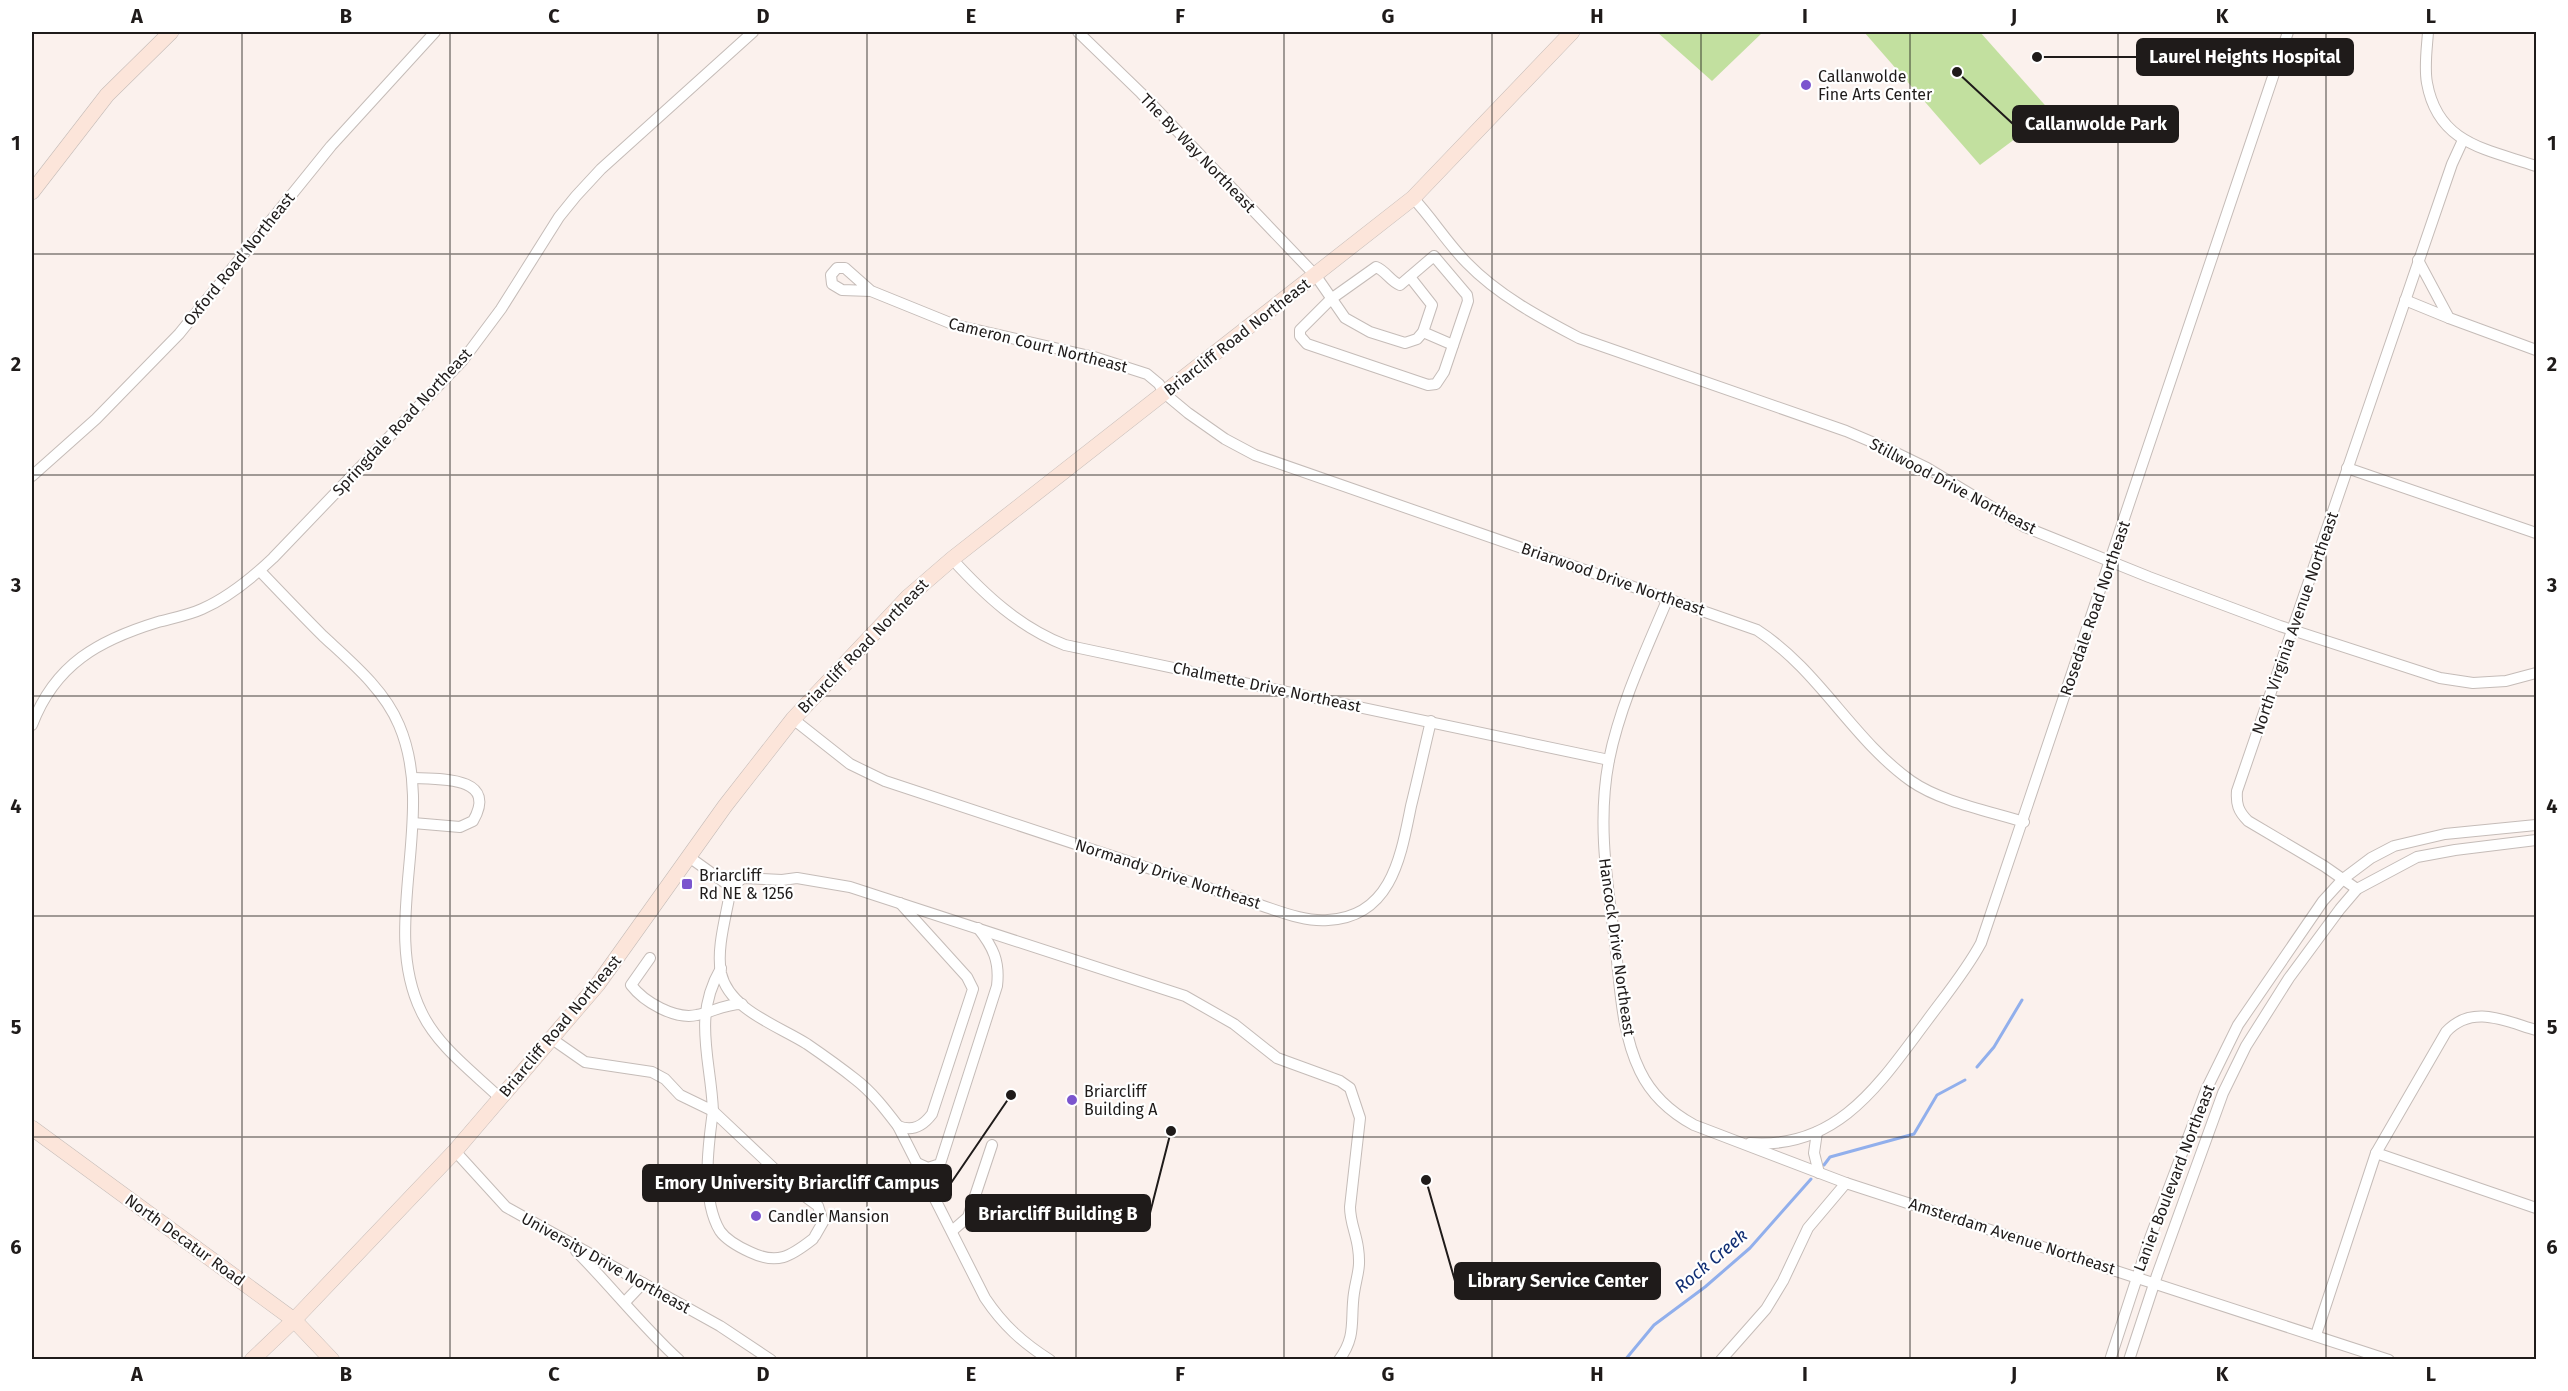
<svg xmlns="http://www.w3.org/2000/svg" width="2568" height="1391" viewBox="0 0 2568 1391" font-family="'Fira Sans',sans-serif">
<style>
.green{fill:#c2e09f}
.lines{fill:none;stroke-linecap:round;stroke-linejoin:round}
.stream{stroke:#91afec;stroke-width:3}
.street-casing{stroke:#c5bcb8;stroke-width:12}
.secondary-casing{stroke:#c5bcb8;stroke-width:16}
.street{stroke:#fff;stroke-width:10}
.secondary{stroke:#fce5da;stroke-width:15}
.grid{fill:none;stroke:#1f1b1a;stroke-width:1.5;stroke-opacity:0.55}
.poi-dot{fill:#7b55ce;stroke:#fff;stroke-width:2}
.labels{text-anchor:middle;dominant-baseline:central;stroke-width:4.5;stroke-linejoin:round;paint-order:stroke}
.poi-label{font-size:16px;fill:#1f1b1a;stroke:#fff;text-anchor:start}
.street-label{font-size:16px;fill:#1f1b1a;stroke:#fff}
.water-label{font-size:18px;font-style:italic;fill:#122f74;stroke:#fff}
.leader{fill:none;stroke:#1f1b1a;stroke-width:2}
.callout-dot{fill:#1f1b1a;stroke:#fff;stroke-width:2}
.callout{fill:#1f1b1a;stroke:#1f1b1a;stroke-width:2}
.callout-label{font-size:18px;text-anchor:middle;font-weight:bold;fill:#fff}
.neatline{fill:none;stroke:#1f1b1a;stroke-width:2}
.grid-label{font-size:20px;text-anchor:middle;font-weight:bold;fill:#1f1b1a}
</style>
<rect width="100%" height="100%" fill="#fbf1ed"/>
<g class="green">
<polygon points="1657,32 1763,32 1712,81"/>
<polygon points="1864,32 1980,32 2051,112 1980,165"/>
</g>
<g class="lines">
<g class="stream">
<polyline points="1977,1067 1994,1047 2022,1000"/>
<polyline points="1824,1165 1830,1157 1914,1134 1937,1095 1965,1080"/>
<polyline points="1625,1360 1654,1325 1705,1287 1750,1248 1811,1179"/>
</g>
<g class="street-casing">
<g id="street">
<polyline points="1078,32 1141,93 1316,276 1345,318 1370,332 1405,343 1417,339 1423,332 1432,305 1410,277"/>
<path d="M2428,32C2427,48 2424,67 2427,83C2438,144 2486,149 2536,166"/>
<path d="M1413,198C1432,218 1447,243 1467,263C1498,295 1539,317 1579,338L1846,431L1886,448L1927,468L2025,527L2149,577L2280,626L2440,678L2473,683L2506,681L2536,673"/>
<path d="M1434,256L1467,295L1468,301L1444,372L1436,384L1428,385L1307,344L1300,336V330L1331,299L1376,267C1386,271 1390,281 1400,285Z"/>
<polyline points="2418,260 2449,318 2536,350"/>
<path d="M871,291L845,268H837L831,275L832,284L842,290L871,291L955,325L1094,357L1147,374L1159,384L1164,393L1188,413L1225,439L1255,455L1757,630C1819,670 1852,739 1911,781C1941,802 1989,811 2024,822"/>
<polyline points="2405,300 2449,318"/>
<polyline points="1423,332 1453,345"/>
<polyline points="2347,468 2536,533"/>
<polyline points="32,476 96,419 179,334 331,146 435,32"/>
<path d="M952,559C985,595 1019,627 1065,645L1609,760"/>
<path d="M260,571C281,593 302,615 323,636C351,662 384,689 399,725C438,816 379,924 421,1011C437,1046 473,1072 500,1098"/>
<path d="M1668,598C1646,650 1620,705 1609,760C1597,822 1607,881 1615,942C1620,984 1621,1032 1640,1071C1652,1096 1670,1112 1694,1125L1846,1183L2389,1360"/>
<path d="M793,719L850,764L885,781L1257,904C1279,911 1304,922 1328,920C1392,917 1401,855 1411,806C1418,778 1424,750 1431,721"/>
<path d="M32,725C55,664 99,640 158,622C173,618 189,615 202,609C229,597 252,578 273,558L463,360L501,309L559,217L576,196L601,169L753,32"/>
<path d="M413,823L460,827L473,821C499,776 439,779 413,778"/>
<path d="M689,857L731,887C727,914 716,947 721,973C729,1010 779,1026 807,1044C823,1055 840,1067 855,1079C872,1092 885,1109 898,1126L985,1298C1003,1325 1023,1343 1050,1360"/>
<path d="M731,887L743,878L782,880L797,878L850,887L1185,996L1234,1024L1277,1058L1340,1081L1350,1088L1360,1118L1350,1207C1350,1222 1356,1233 1358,1248C1361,1268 1357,1274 1354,1293C1350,1320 1357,1336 1339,1360"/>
<path d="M2357,889L2324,866L2248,821C2238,811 2236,804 2237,791L2452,164L2463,140"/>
<path d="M650,958L631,985C644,1002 675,1020 697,1015C712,1012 725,1004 742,1004"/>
<path d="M552,1039L585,1062L652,1072L665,1079L680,1095L713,1111C711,1059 692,1018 721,968"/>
<path d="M898,1126C913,1132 923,1126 932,1114L973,989L967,977L900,903"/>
<polyline points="1817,1132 1814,1153 1819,1173"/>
<path d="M1750,1143C1838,1150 1880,1083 1926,1022C1945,996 1966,971 1981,943L2288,32"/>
<polyline points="455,1151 506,1207 720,1326 771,1360"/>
<polyline points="2376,1153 2536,1208"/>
<path d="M917,1163L928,1168L940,1164L997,986C1000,961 993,947 978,928"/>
<path d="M783,1177L713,1111C708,1146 701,1199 720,1231C727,1241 739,1247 750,1252C777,1265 790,1257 813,1239"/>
<polyline points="792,1187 818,1206 823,1222 815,1236"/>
<polyline points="952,1231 968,1217 992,1145"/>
<path d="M576,1251C611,1286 642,1326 679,1360"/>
<polyline points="625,1302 643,1283"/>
<path d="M2316,1335L2376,1153L2446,1032C2472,1004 2505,1021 2536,1030"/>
<polyline points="1721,1360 1766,1309 1783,1281 1808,1228 1846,1183"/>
<polyline points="2110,1360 2150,1238 2206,1090 2238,1025 2323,901 2343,879 2371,858 2394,846 2445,834 2536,825"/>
<polyline points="2129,1360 2157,1275 2223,1093 2246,1046 2289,978 2340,909 2357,889 2417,857 2455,850 2536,840"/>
</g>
</g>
<g class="secondary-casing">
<g id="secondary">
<polyline points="32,192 107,95 171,32"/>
<polyline points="32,1128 294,1320 332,1360"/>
<polyline points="252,1360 294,1320 455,1151 598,984 725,806 793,719 908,597 952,559 1413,198 1572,32"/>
</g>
</g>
<use href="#street" class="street"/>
<use href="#secondary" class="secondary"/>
</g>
<path class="grid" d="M242,32V1360M450,32V1360M658,32V1360M867,32V1360M1076,32V1360M1284,32V1360M1492,32V1360M1701,32V1360M1910,32V1360M2118,32V1360M2326,32V1360M32,254H2536M32,475H2536M32,696H2536M32,916H2536M32,1137H2536"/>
<g class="poi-dot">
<circle cx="1806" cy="85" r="6"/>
<rect x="681" y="878" width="12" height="12" rx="3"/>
<circle cx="1072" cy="1100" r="6"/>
<circle cx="756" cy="1216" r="6"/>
</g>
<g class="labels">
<g class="poi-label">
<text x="1818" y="76">Callanwolde<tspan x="1818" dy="18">Fine Arts Center</tspan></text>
<text x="699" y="875">Briarcliff<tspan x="699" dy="18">Rd NE &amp; 1256</tspan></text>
<text x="1084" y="1091">Briarcliff<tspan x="1084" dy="18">Building A</tspan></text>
<text x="768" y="1216">Candler Mansion</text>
</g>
<g class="street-label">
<text transform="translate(1198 153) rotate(46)">The By Way Northeast</text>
<text transform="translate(239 259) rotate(-51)">Oxford Road Northeast</text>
<text transform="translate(1237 337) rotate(-38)">Briarcliff Road Northeast</text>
<text transform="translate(1038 345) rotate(14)">Cameron Court Northeast</text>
<text transform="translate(402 422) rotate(-47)">Springdale Road Northeast</text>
<text transform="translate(1953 486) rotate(28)">Stillwood Drive Northeast</text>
<text transform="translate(1613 579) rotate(19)">Briarwood Drive Northeast</text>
<text transform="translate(2095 608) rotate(-71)">Rosedale Road Northeast</text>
<text transform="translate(2295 623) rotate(-71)">North Virginia Avenue Northeast</text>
<text transform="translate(863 646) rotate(-46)">Briarcliff Road Northeast</text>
<text transform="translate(1267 687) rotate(12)">Chalmette Drive Northeast</text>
<text transform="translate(1168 874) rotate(18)">Normandy Drive Northeast</text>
<text transform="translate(1617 947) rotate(82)">Hancock Drive Northeast</text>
<text transform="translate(560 1026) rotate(-50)">Briarcliff Road Northeast</text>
<text transform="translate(2174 1178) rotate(-69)">Lanier Boulevard Northeast</text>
<text transform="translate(2012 1236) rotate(18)">Amsterdam Avenue Northeast</text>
<text transform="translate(185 1240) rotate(36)">North Decatur Road</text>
<text transform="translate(606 1263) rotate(29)">University Drive Northeast</text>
</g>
<g class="water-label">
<text transform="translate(1711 1261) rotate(-40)">Rock Creek</text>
</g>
</g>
<path class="leader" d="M2037 57L2137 57M1957 72L2013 124M1011 1095L951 1183M1171 1131L1150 1213M1426 1180L1455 1281"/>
<g class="callout-dot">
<circle cx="2037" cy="57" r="6"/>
<circle cx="1957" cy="72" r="6"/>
<circle cx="1011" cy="1095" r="6"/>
<circle cx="1171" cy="1131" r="6"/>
<circle cx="1426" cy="1180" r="6"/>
</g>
<g class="callout">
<rect x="2137" y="39" width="216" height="36" rx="6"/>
<rect x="2013" y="106" width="165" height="36" rx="6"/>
<rect x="643" y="1165" width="308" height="36" rx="6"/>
<rect x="966" y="1195" width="184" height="36" rx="6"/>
<rect x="1455" y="1263" width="205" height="36" rx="6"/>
</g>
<g class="callout-label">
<text x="2245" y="63">Laurel Heights Hospital</text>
<text x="2096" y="130">Callanwolde Park</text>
<text x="797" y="1189">Emory University Briarcliff Campus</text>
<text x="1058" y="1220">Briarcliff Building B</text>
<text x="1558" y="1287">Library Service Center</text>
</g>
<rect width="2568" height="1391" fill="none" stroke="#ffffff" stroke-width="66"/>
<rect x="33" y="33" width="2502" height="1325" class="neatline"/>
<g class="grid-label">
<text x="137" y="23">A</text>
<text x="346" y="23">B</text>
<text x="554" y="23">C</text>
<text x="763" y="23">D</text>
<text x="971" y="23">E</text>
<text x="1180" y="23">F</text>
<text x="1388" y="23">G</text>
<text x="1597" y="23">H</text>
<text x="1805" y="23">I</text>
<text x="2014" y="23">J</text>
<text x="2222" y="23">K</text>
<text x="2431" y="23">L</text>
<text x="16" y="150">1</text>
<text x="2552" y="150">1</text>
<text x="16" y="371">2</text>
<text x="2552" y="371">2</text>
<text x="16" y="592">3</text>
<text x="2552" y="592">3</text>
<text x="16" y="813">4</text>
<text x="2552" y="813">4</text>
<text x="16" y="1034">5</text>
<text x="2552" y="1034">5</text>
<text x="16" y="1254">6</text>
<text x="2552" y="1254">6</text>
<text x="137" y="1381">A</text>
<text x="346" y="1381">B</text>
<text x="554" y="1381">C</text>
<text x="763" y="1381">D</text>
<text x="971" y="1381">E</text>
<text x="1180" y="1381">F</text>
<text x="1388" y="1381">G</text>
<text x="1597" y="1381">H</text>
<text x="1805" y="1381">I</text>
<text x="2014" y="1381">J</text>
<text x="2222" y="1381">K</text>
<text x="2431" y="1381">L</text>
</g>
</svg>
